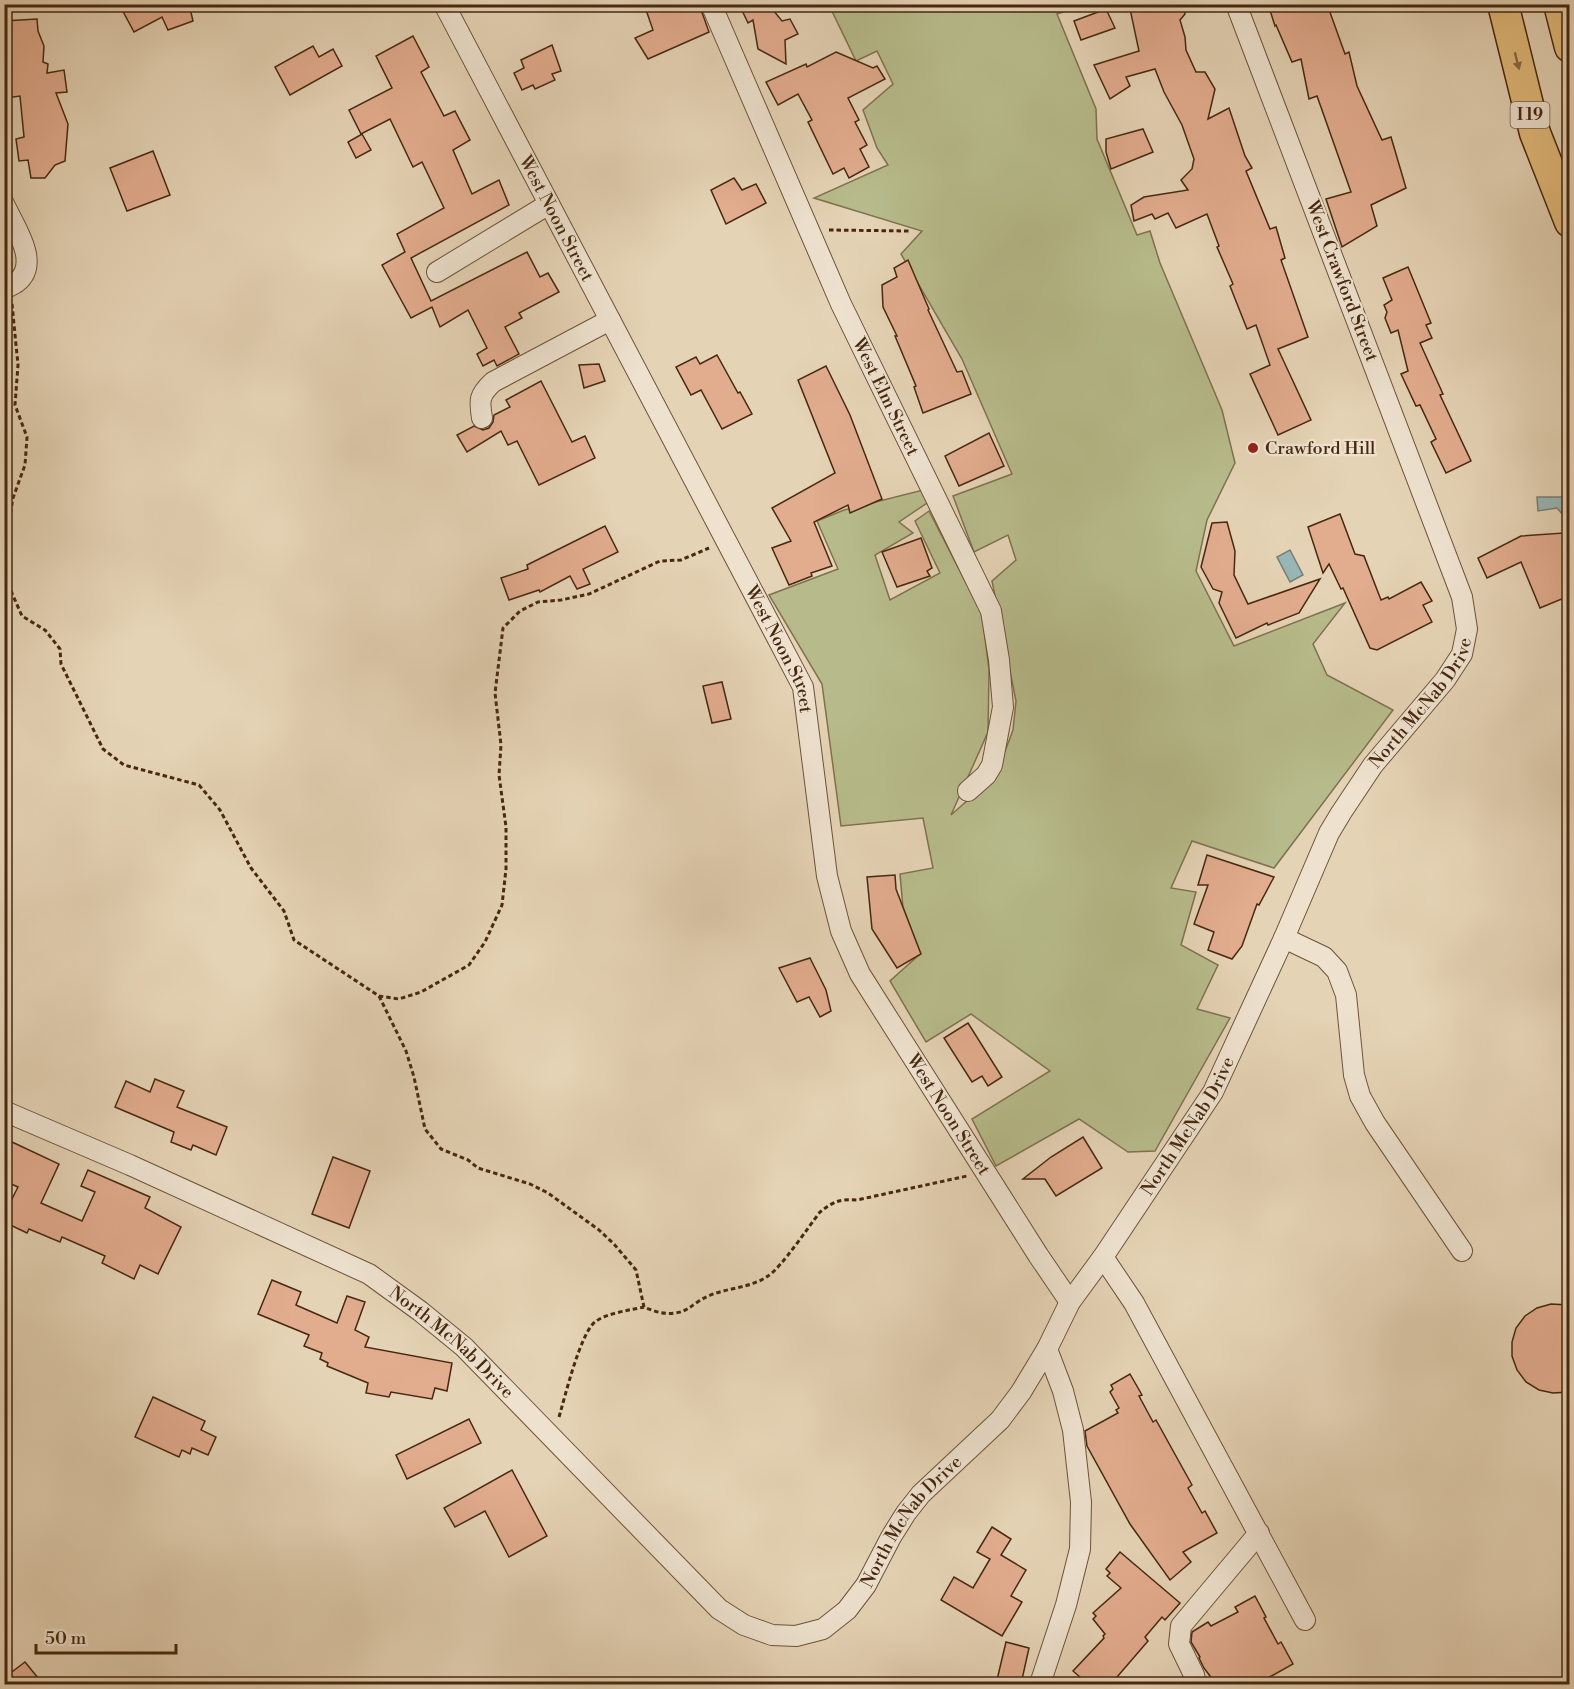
<svg xmlns="http://www.w3.org/2000/svg" width="1574" height="1689" viewBox="0 0 1574 1689" font-family="'Libre Bodoni',serif">
<style>
.green{fill:#b7bb8b;stroke:#7f724e;stroke-width:1.5}
.water{fill:#98b6b6;stroke:#787d74;stroke-width:1.5}
.building{fill:#e2ac8e;stroke:#472810;stroke-width:1.5}
.lines{fill:none;stroke-linecap:round;stroke-linejoin:round}
.minor-casing{stroke:#6e5339;stroke-width:22}
.highway-casing{stroke:#472810;stroke-width:33}
.path{stroke:#472810;stroke-width:3;stroke-dasharray:4.5 3;stroke-linecap:butt}
.minor{stroke:#eee2cf;stroke-width:20}
.highway{stroke:#e2ba7a;stroke-width:30}
.oneway{fill:#8d6a40}
.poi-dot{fill:#8f2418;stroke:#eee2cf;stroke-width:2}
.labels{text-anchor:middle;dominant-baseline:central;stroke-width:4.5;stroke-linejoin:round;paint-order:stroke}
.shield{fill:#eee2cf;stroke:#796049;stroke-width:1.5}
.shield-label{font-size:16px;font-weight:bold;fill:#472810}
.street-label{font-size:18px;fill:#472810;stroke:#eee2cf}
.poi-label{font-size:18px;fill:#472810;stroke:#eee2cf;text-anchor:start}
</style>
<rect width="100%" height="100%" fill="#e5d3b5"/>
<filter id="stains"><feTurbulence type="fractalNoise" baseFrequency=".00333" numOctaves="4"/><feColorMatrix values="0 0 0 0 .2 0 0 0 0 .09 0 0 0 0 .02 0 0 0 .5 -.17"/></filter>
<radialGradient id="worn" r=".72"><stop offset=".6" stop-color="#630" stop-opacity="0"/><stop offset="1" stop-color="#630" stop-opacity=".3"/></radialGradient>
<polygon class="green" points="829,5 1084,5 1057,14 1096,109 1097,139 1137,235 1150,231 1160,263 1222,410 1235,463 1207,520 1196,571 1234,646 1345,603 1313,644 1327,675 1393,710 1274,868 1192,841 1171,888 1196,892 1181,945 1218,965 1197,1009 1230,1018 1155,1151 1128,1152 1079,1119 996,1166 972,1119 1050,1071 971,1014 926,1042 890,981 920,954 903,908 900,874 933,868 923,818 841,826 822,684 769,595 838,569 817,521 844,510 923,490 930,501 899,522 913,533 875,555 890,600 940,573 915,521 929,511 982,614 989,670 988,732 951,815 996,775 1013,730 1016,701 992,581 1016,560 1008,535 974,552 953,496 1012,474 962,359 901,254 922,231 814,198 888,165 877,148 863,110 893,84 877,51 856,61"/>
<g class="water">
<polygon points="1569,497 1569,511 1563,515 1557,508 1538,511 1537,497"/>
<polygon points="1290,550 1303,575 1290,582 1277,557"/>
</g>
<g class="building">
<polygon points="119,4 189,4 193,21 168,30 162,17 134,32"/>
<polygon points="644,4 699,4 709,32 648,59 635,38 653,30"/>
<polygon points="739,4 784,4 773,10 782,21 790,19 798,34 785,40 786,64 758,49 753,20 748,23"/>
<polygon points="1140,4 1183,4 1185,14 1180,20 1185,37 1186,50 1196,72 1205,72 1215,89 1208,119 1229,108 1245,156 1252,168 1246,171 1270,229 1276,227 1285,258 1281,260 1308,337 1278,349 1311,420 1278,435 1250,374 1270,365 1256,325 1247,329 1230,286 1233,284 1217,247 1219,246 1207,214 1176,228 1168,213 1155,219 1152,214 1134,221 1131,205 1144,197 1188,190 1181,180 1192,169 1194,159 1182,125 1164,92 1155,69 1126,77 1130,86 1110,99 1094,65 1139,51 1130,9"/>
<polygon points="1268,4 1327,4 1345,54 1349,52 1357,86 1382,140 1391,137 1406,188 1371,205 1377,226 1342,247 1326,199 1351,192 1317,96 1309,99 1301,59 1292,62 1276,25 1275,26"/>
<polygon points="1106,9 1115,28 1081,40 1074,21"/>
<polygon points="37,19 38,31 44,46 43,62 48,64 47,73 64,70 67,92 56,93 68,124 65,161 55,165 45,178 31,178 28,160 19,161 16,139 24,137 20,96 6,98 4,89 4,21"/>
<polygon points="413,36 429,67 421,72 444,116 455,111 470,140 453,150 472,194 499,180 509,205 411,258 431,301 527,252 540,277 548,273 559,292 519,313 522,318 505,327 519,354 497,366 494,360 483,366 477,354 487,348 468,310 440,327 432,307 411,318 382,265 405,252 397,234 444,208 422,162 413,167 390,119 361,134 349,110 392,88 376,56"/>
<polygon points="552,45 561,71 552,74 555,80 535,89 533,85 522,90 514,73 524,68 521,60"/>
<polygon points="313,46 319,57 333,49 342,66 290,95 275,67"/>
<polygon points="836,52 873,68 877,66 885,79 848,98 859,120 855,122 867,145 860,149 869,167 849,178 844,168 833,174 808,122 812,120 798,94 778,105 766,82 806,64 807,67"/>
<polygon points="1143,129 1153,152 1111,169 1106,152 1106,139"/>
<polygon points="362,134 371,150 356,158 348,142"/>
<polygon points="153,151 170,195 127,211 110,168"/>
<polygon points="734,178 742,190 756,184 766,203 726,224 711,190"/>
<polygon points="908,260 929,309 928,310 957,372 962,371 971,394 923,413 914,387 916,386 895,336 897,336 883,307 882,285 897,277 894,268"/>
<polygon points="1408,267 1431,323 1426,325 1432,338 1420,343 1443,394 1440,395 1471,461 1446,473 1431,442 1436,439 1420,405 1416,406 1401,374 1408,371 1398,330 1391,333 1385,318 1387,312 1384,305 1392,300 1383,278"/>
<polygon points="717,355 738,393 740,392 752,414 722,429 701,390 691,395 676,367 696,357 700,364"/>
<polygon points="599,364 605,381 584,388 579,365"/>
<polygon points="826,366 850,415 882,499 850,513 848,505 814,522 832,566 811,573 812,576 789,585 772,548 791,541 772,508 835,473 798,380"/>
<polygon points="541,381 572,442 585,436 595,458 539,485 517,441 508,445 501,431 467,452 457,435 474,426 483,430 489,428 493,422 494,415 510,407 506,400"/>
<polygon points="989,433 1004,466 959,486 945,456"/>
<polygon points="1340,514 1355,554 1364,556 1381,600 1388,597 1389,599 1421,582 1432,601 1423,605 1432,622 1377,650 1370,648 1343,588 1341,589 1329,564 1323,573 1308,527"/>
<polygon points="1227,522 1235,551 1234,575 1248,604 1320,579 1299,613 1268,625 1267,623 1236,638 1219,603 1222,592 1213,589 1201,567 1212,523"/>
<polygon points="605,526 618,552 583,569 590,584 577,589 570,576 540,592 539,590 509,600 501,578 528,569 527,565"/>
<polygon points="1564,533 1569,545 1569,570 1564,572 1569,586 1569,596 1540,608 1521,562 1487,578 1478,558 1521,536"/>
<polygon points="921,538 932,568 927,571 930,576 897,587 882,552"/>
<polygon points="722,682 731,719 712,723 703,686"/>
<polygon points="1207,855 1274,877 1259,905 1257,904 1242,946 1232,959 1208,950 1214,932 1194,924 1208,885 1198,885"/>
<polygon points="895,875 896,889 921,954 897,968 872,929 867,877"/>
<polygon points="810,958 826,990 831,1011 820,1017 809,997 797,1002 779,968"/>
<polygon points="968,1023 1002,1077 988,1086 982,1076 972,1082 944,1038"/>
<polygon points="155,1079 184,1091 177,1107 227,1127 216,1155 193,1145 191,1150 171,1142 174,1132 115,1107 126,1081 150,1092"/>
<polygon points="1083,1137 1102,1168 1056,1196 1045,1179 1023,1179 1051,1157"/>
<polygon points="12,1142 59,1164 41,1203 82,1221 95,1192 81,1186 88,1170 150,1197 145,1208 181,1227 158,1274 140,1265 134,1279 102,1263 105,1256 62,1237 60,1242 29,1229 27,1233 4,1222 4,1215 18,1187 4,1181 4,1159"/>
<polygon points="333,1157 370,1171 349,1228 312,1214"/>
<polygon points="272,1280 301,1292 296,1305 337,1323 347,1296 365,1302 355,1330 369,1337 365,1347 452,1363 447,1391 435,1388 432,1399 391,1392 389,1397 366,1393 368,1383 327,1366 328,1363 320,1359 322,1353 304,1346 309,1335 258,1314"/>
<polygon points="1551,1304 1569,1305 1569,1392 1553,1393 1539,1390 1526,1382 1517,1370 1512,1356 1512,1342 1516,1328 1525,1316 1537,1308"/>
<polygon points="1130,1374 1142,1395 1139,1396 1153,1422 1156,1420 1192,1485 1188,1488 1202,1513 1205,1511 1217,1533 1183,1552 1191,1562 1170,1580 1130,1524 1087,1446 1085,1431 1118,1413 1116,1410 1119,1408 1110,1392 1113,1389 1111,1385"/>
<polygon points="153,1397 205,1421 201,1430 216,1437 208,1455 192,1448 190,1454 182,1450 179,1457 135,1437"/>
<polygon points="469,1419 481,1443 407,1479 396,1455"/>
<polygon points="512,1470 547,1536 509,1557 485,1511 455,1527 444,1508"/>
<polygon points="992,1527 1011,1539 1001,1555 1026,1570 1011,1596 1022,1602 1002,1636 941,1600 954,1577 973,1588 990,1559 977,1552"/>
<polygon points="1120,1552 1180,1603 1165,1620 1162,1617 1145,1637 1148,1641 1111,1684 1088,1684 1073,1671 1104,1638 1103,1636 1105,1634 1093,1619 1096,1616 1093,1613 1121,1588 1107,1576 1110,1573 1106,1569"/>
<polygon points="1255,1596 1266,1617 1264,1618 1278,1644 1281,1642 1293,1664 1257,1684 1216,1684 1204,1668 1199,1658 1200,1657 1191,1642 1192,1632 1208,1622 1211,1626 1238,1612 1235,1607"/>
<polygon points="1006,1642 1029,1648 1021,1684 996,1684"/>
<polygon points="25,1662 43,1684 4,1684 4,1678"/>
</g>
<g class="lines">
<g class="minor-casing">
<g id="minor">
<path id="s1" d="M444,4L803,687L827,876L841,931L860,974L1038,1255L1070,1302"/>
<path id="s2" d="M711,4L841,304L991,611L999,660L1003,707L992,765L986,775L968,791"/>
<path d="M4,204C14,226 41,263 17,282C12,285 10,287 4,288"/>
<polyline points="437,272 549,204"/>
<path d="M482,418C479,400 479,395 493,382L610,320"/>
<polyline points="1284,938 1324,957 1337,971 1346,995 1354,1075 1360,1096 1375,1123 1462,1251"/>
<path id="s3" d="M4,1111L130,1165L369,1274L420,1311L464,1347L719,1609L744,1625L772,1635L796,1636L823,1629L847,1610L866,1585L891,1537L906,1513L921,1494L1000,1420L1021,1392L1047,1349L1070,1302L1103,1257L1213,1092L1284,938L1329,833L1341,813L1373,765L1445,680L1462,654L1467,629L1462,597L1236,4"/>
<polyline points="1103,1257 1134,1303 1305,1620"/>
<polyline points="1040,1684 1066,1605 1080,1549 1081,1502 1073,1430 1063,1391 1047,1349"/>
<polyline points="1196,1684 1194,1675 1179,1644 1181,1626 1259,1533"/>
</g>
</g>
<g class="highway-casing">
<g id="highway">
<polyline points="1503,4 1535,133 1570,222"/>
<polyline points="1559,4 1570,47"/>
</g>
</g>
<g class="path">
<polyline points="829,230 909,231"/>
<polyline points="12,304 18,365 15,405 27,437 25,465 13,498 5,547 11,591 22,616 45,630 60,649 61,664 103,749 124,765 199,785 220,810 251,868 284,911 294,940 379,996 399,999 421,992 469,965 485,942 502,905 506,869 506,827 499,775 501,745 495,693 503,628 520,611 538,602 561,600 589,594 660,561 681,560 709,548"/>
<path d="M379,996L406,1051L414,1077L425,1129L441,1149L468,1160L478,1168L530,1184L548,1193L599,1230L614,1244L636,1270L644,1307C653,1311 665,1315 675,1313C686,1312 691,1306 699,1301C720,1287 748,1290 768,1276C781,1268 809,1226 820,1212C834,1201 839,1199 857,1200L967,1176"/>
<path d="M559,1417C565,1397 580,1334 595,1322C606,1313 631,1310 644,1307"/>
</g>
<use href="#minor" class="minor"/>
<use href="#highway" class="highway"/>
</g>
<defs><path id="oneway-solid" d="M-6-.8H1V-3.2L6.5 0L1 3.2V.8H-6Z" transform="scale(1.5)"/></defs>
<use class="oneway" href="#oneway-solid" transform="translate(1517 61) rotate(76)"/>
<circle class="poi-dot" cx="1253" cy="448" r="6"/>
<g class="labels">
<rect class="shield" x="1510.5" y="102" width="39" height="26" rx="4.5"/>
<g class="shield-label">
<text x="1530" y="115">I 19</text>
</g>
<g class="street-label">
<text stroke="none"><textPath href="#s1" startOffset="242">West Noon Street</textPath></text>
<text transform="translate(1342 281) rotate(69)">West Crawford Street</text>
<text stroke="none"><textPath href="#s2" startOffset="430">West Elm Street</textPath></text>
<text stroke="none"><textPath href="#s1" startOffset="728">West Noon Street</textPath></text>
<text stroke="none"><textPath href="#s3" startOffset="2109">North McNab Drive</textPath></text>
<text stroke="none"><textPath href="#s1" startOffset="1232">West Noon Street</textPath></text>
<text stroke="none"><textPath href="#s3" startOffset="1623">North McNab Drive</textPath></text>
<text stroke="none"><textPath href="#s3" startOffset="507">North McNab Drive</textPath></text>
<text stroke="none"><textPath href="#s3" startOffset="1137">North McNab Drive</textPath></text>
</g>
<g class="poi-label">
<text x="1265" y="448">Crawford Hill</text>
</g>
</g>
<rect width="1574" height="1689" fill="none" stroke="#e5d3b5" stroke-width="24"/>
<rect x="6" y="6" width="1562" height="1677" fill="none" stroke="#472810" stroke-width="3"/>
<rect x="12" y="12" width="1550" height="1665" fill="none" stroke="#472810" stroke-width="1.5"/>
<path d="M36 1644v9h140v-9" fill="none" stroke="#472810" stroke-width="3"/>
<text x="45" y="1644" font-size="18" fill="#472810" stroke="#eee2cf" stroke-width="4.5" paint-order="stroke">50 m</text>
<rect width="100%" height="100%" filter="url(#stains)"/>
<rect width="100%" height="100%" fill="url(#worn)"/>
</svg>
